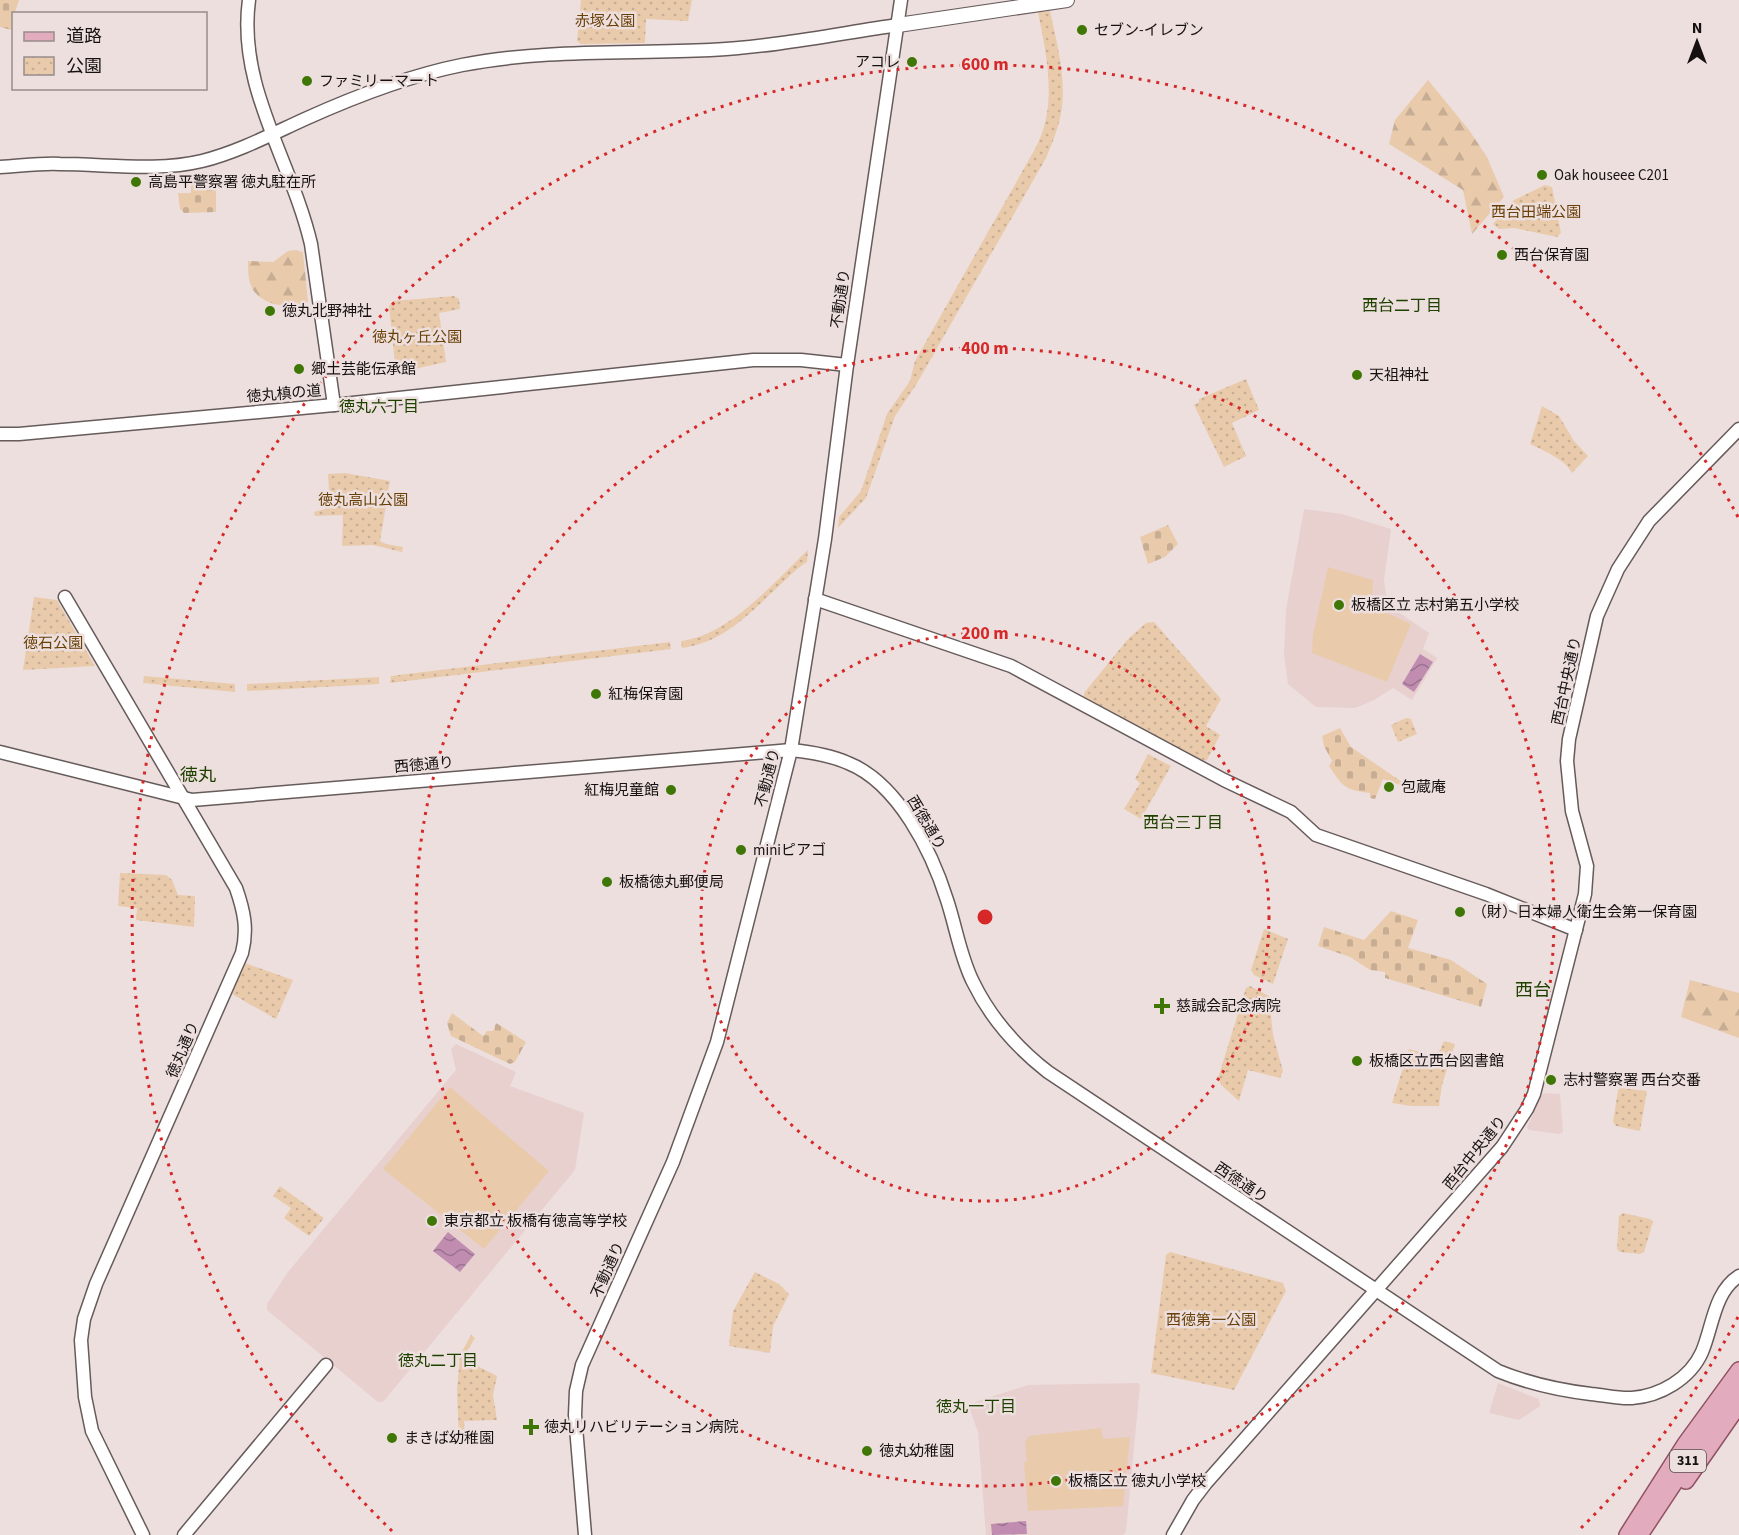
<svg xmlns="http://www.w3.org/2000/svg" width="1739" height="1535" viewBox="0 0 1739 1535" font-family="'Source Sans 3','Noto Sans JP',sans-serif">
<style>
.built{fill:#e7d0ce}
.grass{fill:#e9cbac}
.forest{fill:url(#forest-firs)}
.cemetery{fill:url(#cemetery-stones)}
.park{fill:url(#park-dots)}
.water{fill:url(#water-waves)}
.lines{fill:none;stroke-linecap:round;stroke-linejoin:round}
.tertiary-casing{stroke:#665b5a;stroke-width:15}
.secondary-casing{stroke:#665b5a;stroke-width:16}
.primary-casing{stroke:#905165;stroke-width:18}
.tertiary{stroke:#fff;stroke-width:12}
.secondary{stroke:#fff;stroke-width:14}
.primary{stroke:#e3acbe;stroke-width:15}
.ring{fill:none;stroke:#d62828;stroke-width:3;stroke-dasharray:3 6}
.poi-dot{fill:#3f7707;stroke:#eddfde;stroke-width:2}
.labels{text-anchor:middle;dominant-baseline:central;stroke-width:5;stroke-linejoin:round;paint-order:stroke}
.shield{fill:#eddfde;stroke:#564f4e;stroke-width:1.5}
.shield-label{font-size:14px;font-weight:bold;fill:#161111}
.park-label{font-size:15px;fill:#694007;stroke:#eddfde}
.poi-label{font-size:15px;fill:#161111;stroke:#eddfde;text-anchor:start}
.street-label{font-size:15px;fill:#161111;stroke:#eddfde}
.neighbourhood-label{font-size:16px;fill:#1e4100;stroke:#eddfde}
.quarter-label{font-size:18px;fill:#1e4100;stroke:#eddfde}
.centre{fill:#d62828;stroke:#eddfde;stroke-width:3}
.ring-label{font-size:18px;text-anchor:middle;font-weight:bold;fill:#d62828;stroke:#eddfde;stroke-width:5;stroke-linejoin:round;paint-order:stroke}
</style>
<defs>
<pattern id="forest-firs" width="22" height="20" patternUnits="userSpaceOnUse" patternTransform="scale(1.5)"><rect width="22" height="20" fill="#e9cbac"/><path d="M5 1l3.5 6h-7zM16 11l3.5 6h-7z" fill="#c7ad93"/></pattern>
<pattern id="cemetery-stones" width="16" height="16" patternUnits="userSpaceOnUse" patternTransform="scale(1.5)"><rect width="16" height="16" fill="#e9cbac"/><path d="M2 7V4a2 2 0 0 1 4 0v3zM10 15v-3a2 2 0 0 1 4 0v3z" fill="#c7ad93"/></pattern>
<pattern id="park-dots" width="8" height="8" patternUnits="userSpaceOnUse" patternTransform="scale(1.5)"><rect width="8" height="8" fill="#e9cbac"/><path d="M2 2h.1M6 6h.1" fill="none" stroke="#c7ad93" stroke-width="1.8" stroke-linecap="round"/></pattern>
<pattern id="water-waves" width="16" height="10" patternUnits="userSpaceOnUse" patternTransform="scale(1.5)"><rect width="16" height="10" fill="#c08db1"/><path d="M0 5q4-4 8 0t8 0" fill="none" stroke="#9b728f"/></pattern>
</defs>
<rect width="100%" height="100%" fill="#eddfde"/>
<g class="built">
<polygon points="1304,509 1342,514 1391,529 1384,580 1387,600 1401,614 1429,633 1423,649 1437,658 1412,700 1393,688 1374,700 1355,708 1316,707 1288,684 1284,655 1286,610"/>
<polygon points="456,1044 516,1072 510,1086 584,1113 575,1170 383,1402 378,1402 267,1310 267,1304 288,1272 456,1070 451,1049"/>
<polygon points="1543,1093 1560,1094 1563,1132 1559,1134 1529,1130 1527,1127"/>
<polygon points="1138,1383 1140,1385 1126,1531 1123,1535 986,1535 978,1432 970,1410 972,1403 1028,1385"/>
<polygon points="1498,1383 1539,1399 1540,1406 1519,1420 1489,1413"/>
</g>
<g class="grass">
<polygon points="1328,567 1373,580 1372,604 1382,611 1411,624 1387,682 1312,653 1313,635"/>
<polygon points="450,1087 549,1171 484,1249 383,1169"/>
<polygon points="1101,1428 1103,1439 1130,1437 1123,1506 1028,1511 1024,1463 1027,1461 1025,1442 1029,1436"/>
</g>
<g class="forest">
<polygon points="1428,80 1469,130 1487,157 1504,197 1472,234 1463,190 1389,144 1395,120"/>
<path d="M296,250L303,252L308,302C290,309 265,307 253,290C248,281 248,271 248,261L273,262L288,251Z"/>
<polygon points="1690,980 1739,993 1739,1038 1681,1017"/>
</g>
<g class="cemetery">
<polygon points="0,0 19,0 15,13 14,14 12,30 0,27"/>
<polygon points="207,182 207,190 216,189 216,212 184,213 180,209 178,193 191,193 191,184"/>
<polygon points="1168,525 1178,544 1165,557 1148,564 1140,537"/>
<path d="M1340,728L1351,747L1402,782L1400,785L1383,779L1375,799L1370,798V793C1345,790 1343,787 1329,766L1332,761L1324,746L1322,736Z"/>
<polygon points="1391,911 1418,920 1408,948 1451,960 1487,984 1481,1007 1385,978 1385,972 1370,970 1350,957 1318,946 1324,927 1364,940"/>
<polygon points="452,1013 483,1036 487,1031 493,1031 496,1023 526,1042 515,1062 510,1064 451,1036 447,1023"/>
</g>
<g class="park">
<polygon points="581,0 692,0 688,21 646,19 645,43 581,44 577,41"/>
<path d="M1050,11C1057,44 1067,79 1061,114C1058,129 1052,144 1046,158L916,385L895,416L866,498L838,528L839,517L861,491L887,414L910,381L915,361L1035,149C1039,141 1043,132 1045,123C1054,87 1045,48 1038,12Z"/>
<polygon points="1545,185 1552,187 1561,233 1557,237 1514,228 1499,229 1493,224 1514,200"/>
<polygon points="454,296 459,299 460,309 439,313 446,362 396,373 389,306 393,301"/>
<polygon points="1246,379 1259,410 1232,423 1246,456 1224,467 1194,405 1199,402 1199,399"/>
<path d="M1542,406L1559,416L1574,441L1588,456L1572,473C1565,459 1544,451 1530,444Z"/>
<polygon points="345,473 390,481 380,541 386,544 403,547 402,552 373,545 342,546 343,515 315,516 314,512 325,509 322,493 329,491 328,474"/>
<path d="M808,550L807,562C798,567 790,576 782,583C752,611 725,642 682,648L681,641C730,635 773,583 808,550Z"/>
<polygon points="34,597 57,600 95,666 23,670"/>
<polygon points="1154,622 1221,699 1206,726 1220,735 1207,760 1204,761 1084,697 1084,693 1128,639 1146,623"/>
<polygon points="670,642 671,649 390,683 391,676"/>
<polygon points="144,676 235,684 235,692 143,683"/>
<polygon points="379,677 379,684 247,691 247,684"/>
<polygon points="1406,718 1411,719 1417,734 1398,742 1391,725"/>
<polygon points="1148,754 1171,766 1141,819 1124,809 1140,783 1135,779"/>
<polygon points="120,873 166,875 172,880 178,895 195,896 194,927 136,920 137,908 118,906"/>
<polygon points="1264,929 1288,939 1273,984 1254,975 1251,970"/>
<polygon points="245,963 293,980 276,1019 232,994"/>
<polygon points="1250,986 1269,996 1273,1035 1283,1071 1280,1078 1248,1070 1239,1101 1221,1085 1218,1078 1246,988"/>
<polygon points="1444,1041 1455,1044 1442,1085 1439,1106 1411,1106 1392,1103 1409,1049 1430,1055 1440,1050"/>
<polygon points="1621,1088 1647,1091 1640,1131 1616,1126 1613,1122 1618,1090"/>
<polygon points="280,1186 324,1218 309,1236 284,1218 291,1208 273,1196"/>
<polygon points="1623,1213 1650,1219 1653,1222 1644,1252 1640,1254 1620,1252 1617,1249 1619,1216"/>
<polygon points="1170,1252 1283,1283 1286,1291 1234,1390 1151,1373 1166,1255"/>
<polygon points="755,1272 779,1284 789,1294 773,1326 770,1353 729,1346 733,1311"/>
<polygon points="471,1335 475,1338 465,1355 466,1360 497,1376 493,1395 497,1420 464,1421 465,1440 459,1440 457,1390 460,1355"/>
</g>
<g class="water">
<polygon points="1420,654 1433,662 1414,692 1402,684"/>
<polygon points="448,1232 475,1254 460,1272 433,1251"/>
<polygon points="1026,1521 1027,1534 992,1535 991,1524"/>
</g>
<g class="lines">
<g class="tertiary-casing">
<g id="tertiary">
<path d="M249,0C237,87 292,162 311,244L334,405"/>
<path d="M0,167C20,166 40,163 60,164C107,164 156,172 202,161C238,152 272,134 305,119C356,96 407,76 462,65C544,49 627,54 710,50C773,47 836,34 898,25"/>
<polyline points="0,434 19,434 334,405 753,360 801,360 847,365"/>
<path d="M65,597L236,888C244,911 248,929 242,953L96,1284L84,1319L81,1340L85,1397L92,1431L143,1535"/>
<polyline points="815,599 1011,666 1224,780 1291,812 1316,835 1486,894 1576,930"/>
<path d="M0,752L192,800L791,750C811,752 830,755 848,763C898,783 932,852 947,900C956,927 960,956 973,982C991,1019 1016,1047 1048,1072L1498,1371C1530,1384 1557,1390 1591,1394C1604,1395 1619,1399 1632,1398C1660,1396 1690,1379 1702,1352C1713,1326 1714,1292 1739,1276"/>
<polyline points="184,1535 326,1365"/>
<polyline points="585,1535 575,1415 576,1391 582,1365 673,1162 717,1042 791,750 825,539 847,365 901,0"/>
<polyline points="1173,1535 1193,1500 1206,1483 1502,1147 1527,1109 1534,1094 1585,894 1587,866 1572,811 1567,761 1569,739 1597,616 1618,569 1649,521 1739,429"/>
</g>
</g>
<g class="secondary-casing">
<polyline id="secondary" points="898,25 1067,0"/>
</g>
<g class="primary-casing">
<g id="primary">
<polyline points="1686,1481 1739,1405"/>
<polyline points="1627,1535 1685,1444 1739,1370"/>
<polyline points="1640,1535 1728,1402 1739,1389"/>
</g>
</g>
<use href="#tertiary" class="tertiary"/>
<use href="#secondary" class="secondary"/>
<use href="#primary" class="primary"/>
</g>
<g class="ring">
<circle cx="985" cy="917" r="284"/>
<circle cx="985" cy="917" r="569"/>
<path d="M1738 1317A853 853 0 0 1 1578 1531M392 1531A853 853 0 1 1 1738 517"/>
</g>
<g class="poi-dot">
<circle cx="1082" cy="30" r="6"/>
<circle cx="912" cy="62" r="6"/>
<circle cx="307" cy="81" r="6"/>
<circle cx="1542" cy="175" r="6"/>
<circle cx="136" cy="182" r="6"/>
<circle cx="1502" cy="255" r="6"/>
<circle cx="270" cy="311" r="6"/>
<circle cx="299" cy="369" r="6"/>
<circle cx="1357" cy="375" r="6"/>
<circle cx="1339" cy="605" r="6"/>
<circle cx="596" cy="694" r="6"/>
<circle cx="1389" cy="787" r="6"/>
<circle cx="671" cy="790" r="6"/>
<circle cx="741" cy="850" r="6"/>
<circle cx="607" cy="882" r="6"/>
<circle cx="1460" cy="912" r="6"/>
<path d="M1159 997h6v6h6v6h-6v6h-6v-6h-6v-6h6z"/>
<circle cx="1357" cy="1061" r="6"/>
<circle cx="1551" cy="1080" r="6"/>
<circle cx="432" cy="1221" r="6"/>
<path d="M528 1418h6v6h6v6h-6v6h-6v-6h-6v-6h6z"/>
<circle cx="392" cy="1438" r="6"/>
<circle cx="867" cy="1451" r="6"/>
<circle cx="1056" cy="1481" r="6"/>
</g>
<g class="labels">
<rect class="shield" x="1670" y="1450" width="36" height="22" rx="4.5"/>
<g class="shield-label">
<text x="1688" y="1461">311</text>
</g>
<g class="park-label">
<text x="605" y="21">赤塚公園</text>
<text x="1536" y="212">西台田端公園</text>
<text x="417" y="337">徳丸ヶ丘公園</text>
<text x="363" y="500">徳丸高山公園</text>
<text x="53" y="643">徳石公園</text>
<text x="1211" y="1320">西徳第一公園</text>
</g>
<g class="poi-label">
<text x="1094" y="30">セブン-イレブン</text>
<text x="900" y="62" text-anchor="end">アコレ</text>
<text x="319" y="81">ファミリーマート</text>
<text x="1554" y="175">Oak houseee C201</text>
<text x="148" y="182">高島平警察署 徳丸駐在所</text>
<text x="1514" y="255">西台保育園</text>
<text x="282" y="311">徳丸北野神社</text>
<text x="311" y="369">郷土芸能伝承館</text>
<text x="1369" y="375">天祖神社</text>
<text x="1351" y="605">板橋区立 志村第五小学校</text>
<text x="608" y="694">紅梅保育園</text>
<text x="1401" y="787">包蔵庵</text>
<text x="659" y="790" text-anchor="end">紅梅児童館</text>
<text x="753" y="850">miniピアゴ</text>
<text x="619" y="882">板橋徳丸郵便局</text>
<text x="1472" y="912">（財）日本婦人衛生会第一保育園</text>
<text x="1176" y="1006">慈誠会記念病院</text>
<text x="1369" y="1061">板橋区立西台図書館</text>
<text x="1563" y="1080">志村警察署 西台交番</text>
<text x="444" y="1221">東京都立 板橋有徳高等学校</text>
<text x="544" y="1427">徳丸リハビリテーション病院</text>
<text x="404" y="1438">まきば幼稚園</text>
<text x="879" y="1451">徳丸幼稚園</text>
<text x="1068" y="1481">板橋区立 徳丸小学校</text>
</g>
<g class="street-label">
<text transform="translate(841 299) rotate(-82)">不動通り</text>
<text transform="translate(284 394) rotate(-5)">徳丸槙の道</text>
<text transform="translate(1567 681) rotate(-78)">西台中央通り</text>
<text transform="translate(424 765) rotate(-5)">西徳通り</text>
<text transform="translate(768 778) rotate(-76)">不動通り</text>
<text transform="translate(926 823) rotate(59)">西徳通り</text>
<text transform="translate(183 1050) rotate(-67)">徳丸通り</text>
<text transform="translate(1475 1153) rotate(-51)">西台中央通り</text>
<text transform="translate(1241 1183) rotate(34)">西徳通り</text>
<text transform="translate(608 1270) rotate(-66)">不動通り</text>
</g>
<g class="neighbourhood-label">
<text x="1402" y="306">西台二丁目</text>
<text x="379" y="407">徳丸六丁目</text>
<text x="1183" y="823">西台三丁目</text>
<text x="438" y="1361">徳丸二丁目</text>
<text x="976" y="1407">徳丸一丁目</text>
</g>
<g class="quarter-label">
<text x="198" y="775">徳丸</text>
<text x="1533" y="990">西台</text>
</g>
</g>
<circle cx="985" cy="917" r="9" class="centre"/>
<g class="ring-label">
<text x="985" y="70">600 m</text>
<text x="985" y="354">400 m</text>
<text x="985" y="639">200 m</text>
</g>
<rect x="12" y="12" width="195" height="78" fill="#eddfde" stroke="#978d8c" stroke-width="1.5"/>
<rect x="24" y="32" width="30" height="9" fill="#e3acbe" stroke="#978d8c" stroke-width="1.5"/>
<text x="66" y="42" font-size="18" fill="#161111">道路</text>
<rect x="24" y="57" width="30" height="18" fill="url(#park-dots)" stroke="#978d8c" stroke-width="1.5"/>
<text x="66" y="72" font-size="18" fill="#161111">公園</text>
<g transform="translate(1697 42)" stroke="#eddfde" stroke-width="4.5" paint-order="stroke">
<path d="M0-4.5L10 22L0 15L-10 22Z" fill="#161111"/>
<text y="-9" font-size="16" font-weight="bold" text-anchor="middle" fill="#161111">N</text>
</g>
</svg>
